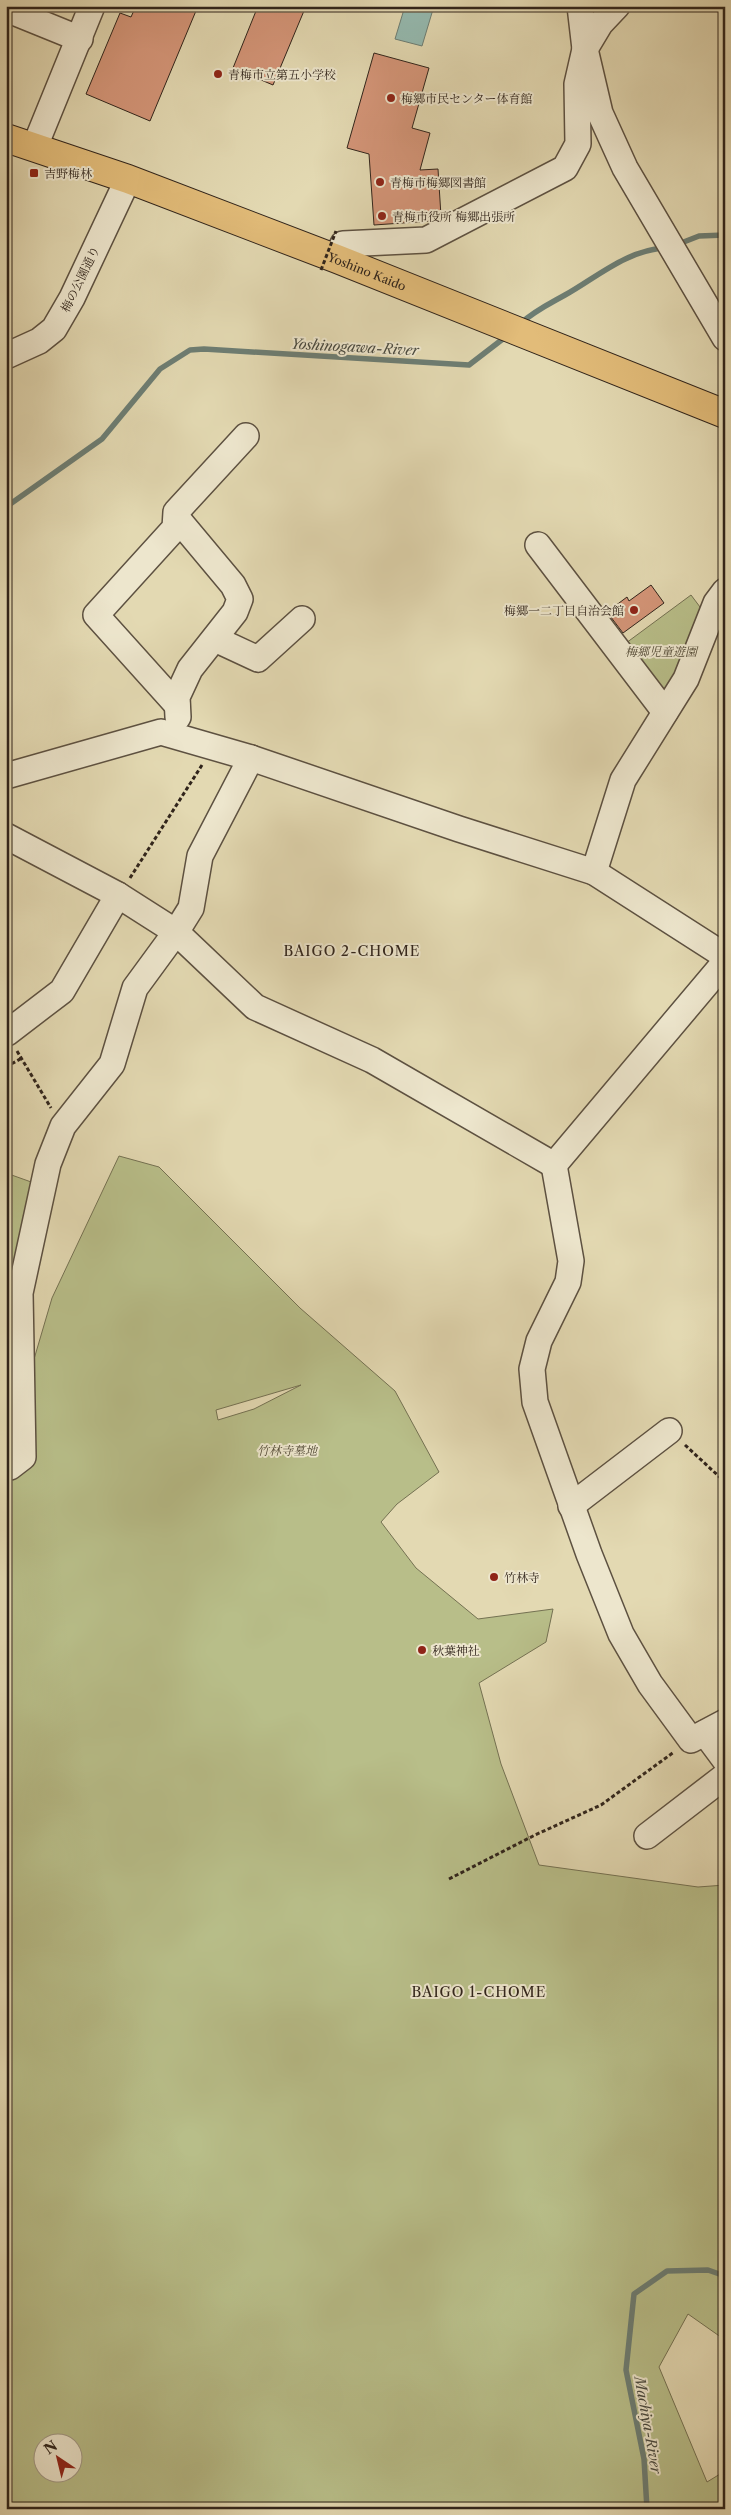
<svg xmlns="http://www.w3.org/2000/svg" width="731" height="2515" viewBox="0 0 731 2515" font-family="'Libre Caslon Text','Noto Serif JP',serif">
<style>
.green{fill:#b8be89;stroke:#747152;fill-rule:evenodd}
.water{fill:#95bab0;stroke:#6d7e74}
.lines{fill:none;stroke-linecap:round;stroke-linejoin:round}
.stream{stroke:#6d7e74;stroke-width:5.5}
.building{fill:#d49578;stroke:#30241b}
.minor-casing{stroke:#5d5141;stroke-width:28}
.major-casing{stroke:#30241b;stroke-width:30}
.path{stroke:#30241b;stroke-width:3;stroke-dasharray:4 2.5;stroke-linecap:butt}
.minor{stroke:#ede6cd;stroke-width:25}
.major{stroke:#e2bc79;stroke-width:28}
.path-bridge{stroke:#30241b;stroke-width:3;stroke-dasharray:4 2.5;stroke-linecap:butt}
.poi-dot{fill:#8f2418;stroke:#ede6cd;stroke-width:2}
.labels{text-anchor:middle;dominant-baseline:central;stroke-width:4;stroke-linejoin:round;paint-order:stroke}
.poi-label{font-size:12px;fill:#30241b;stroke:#ede6cd;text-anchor:start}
.street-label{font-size:12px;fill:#30241b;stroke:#ede6cd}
.park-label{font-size:12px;font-style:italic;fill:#524a36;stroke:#ede6cd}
.water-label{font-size:14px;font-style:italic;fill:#494a40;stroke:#ede6cd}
.neighbourhood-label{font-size:14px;letter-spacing:1px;fill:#30241b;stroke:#ede6cd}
</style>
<rect width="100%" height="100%" fill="#e3d9b2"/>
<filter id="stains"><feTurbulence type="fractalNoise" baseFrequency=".004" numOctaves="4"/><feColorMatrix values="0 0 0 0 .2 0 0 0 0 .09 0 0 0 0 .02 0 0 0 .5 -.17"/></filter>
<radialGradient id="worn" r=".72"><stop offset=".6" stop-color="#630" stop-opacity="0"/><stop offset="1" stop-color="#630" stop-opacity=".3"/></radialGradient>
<g class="green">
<polygon points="691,595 703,611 668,696 622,646"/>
<path d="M119,1156L159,1167L300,1308L395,1391L439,1472L397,1504L381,1522L416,1568L478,1619L553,1609L546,1642L479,1683L501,1764L539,1865L698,1887L725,1885V2340L688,2314L659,2367L707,2482L725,2471V2509H6V1173L34,1183L22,1400L52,1298ZM301,1385L254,1409L218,1420L216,1410ZM42,2442H72V2472H42Z"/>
</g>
<polygon class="water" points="405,6 434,6 422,46 395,39"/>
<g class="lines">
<g class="stream">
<polyline points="676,245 699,236 725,235"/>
<path d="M520,324C534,311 549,304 565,295C597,277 627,250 665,248"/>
<polyline points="6,507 102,439 160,369 190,350 204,349 469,365 508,335"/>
<polyline points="647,2509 644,2459 626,2370 634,2294 667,2271 708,2270 725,2276"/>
</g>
</g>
<g class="building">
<polygon points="136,6 198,6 150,121 86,94 120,13 131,17"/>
<polygon points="258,6 306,6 273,85 233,68"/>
<polygon points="374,53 429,68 412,128 430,133 420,170 438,169 441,216 431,221 374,225 369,154 347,148"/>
<polygon points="651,585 664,603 623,633 607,612 627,597 629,601"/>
</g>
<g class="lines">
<g class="minor-casing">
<g id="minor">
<polyline points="580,6 585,49 600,113 625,168 725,338"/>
<polyline points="6,9 80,39"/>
<polyline points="35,146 92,6"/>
<polyline points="337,259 343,244 426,240 565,168 578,144 577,84 585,49 600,24 617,6"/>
<polyline points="6,356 39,341 54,329 72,298 128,179"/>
<polyline points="177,518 233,585 240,599 235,612 190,669 177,697 178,717"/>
<polyline points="538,545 665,712"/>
<polyline points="215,639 258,659 302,619"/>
<polyline points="177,705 96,615 175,528 176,512 246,436"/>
<polyline points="6,776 161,732 251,758 459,829 594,872 725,956"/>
<polyline points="6,836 118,895 176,932 255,1007 372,1060 554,1165 725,962"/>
<polyline points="594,872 623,780 686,679 716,603 725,591"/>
<polyline points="7,1033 62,991 118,895"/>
<polyline points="554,1165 571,1261 568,1282 539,1341 532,1369 535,1402 589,1554 621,1634 650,1684 691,1740 725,1722"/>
<polyline points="6,1452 10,1467 23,1457 20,1293 48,1164 63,1126 112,1064 135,988 176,932 191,908 200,856 251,758"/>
<polyline points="571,1506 669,1431"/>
<polyline points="705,1733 725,1760"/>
<polyline points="647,1836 725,1776"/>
</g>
</g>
<g class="major-casing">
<g id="major">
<path id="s1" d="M6,138L128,179L337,259L725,414"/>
</g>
</g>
<g class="path">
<polyline points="130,878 202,765"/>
<polyline points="17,1051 51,1108"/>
<polyline points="6,1067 22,1058"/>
<polyline points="685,1445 725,1482"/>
<polyline points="449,1879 535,1835 601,1805 674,1752"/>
</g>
<use href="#minor" class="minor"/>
<use href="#major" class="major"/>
<polyline class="path-bridge" points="321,270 336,231"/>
</g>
<g class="poi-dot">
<circle cx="218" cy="74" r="5"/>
<circle cx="391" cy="98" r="5"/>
<rect x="29" y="168" width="10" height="10" rx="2.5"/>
<circle cx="380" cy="182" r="5"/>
<circle cx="382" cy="216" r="5"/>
<circle cx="634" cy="610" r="5"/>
<circle cx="494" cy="1577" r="5"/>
<circle cx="422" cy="1650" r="5"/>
</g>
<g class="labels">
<g class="poi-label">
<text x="228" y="74">青梅市立第五小学校</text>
<text x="401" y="98">梅郷市民センター体育館</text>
<text x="44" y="173">吉野梅林</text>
<text x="390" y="182">青梅市梅郷図書館</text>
<text x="392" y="216">青梅市役所 梅郷出張所</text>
<text x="624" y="610" text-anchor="end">梅郷一二丁目自治会館</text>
<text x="504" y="1577">竹林寺</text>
<text x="432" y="1650">秋葉神社</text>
</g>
<g class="street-label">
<text stroke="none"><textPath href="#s1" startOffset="385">Yoshino Kaido</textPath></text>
<text transform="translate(80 279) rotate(-64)">梅の公園通り</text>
</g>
<g class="park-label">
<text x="661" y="651">梅郷児童遊園</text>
<text x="287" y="1450">竹林寺墓地</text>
</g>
<g class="water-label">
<text transform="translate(355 347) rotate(3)">Yoshinogawa-River</text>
<text transform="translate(648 2425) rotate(80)">Machiya-River</text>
</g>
<g class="neighbourhood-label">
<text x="352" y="951">BAIGO 2-CHOME</text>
<text x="479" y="1992">BAIGO 1-CHOME</text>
</g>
</g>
<rect width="731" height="2515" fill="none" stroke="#e3d9b2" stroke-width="25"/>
<rect x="8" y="8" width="716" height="2500" fill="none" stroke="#30241b" stroke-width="2.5"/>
<rect x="12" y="12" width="706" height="2490" fill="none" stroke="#30241b"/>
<g transform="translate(58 2458) rotate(325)"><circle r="24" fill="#ede6cd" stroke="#a19886"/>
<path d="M0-4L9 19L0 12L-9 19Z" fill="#8f2418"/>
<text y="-8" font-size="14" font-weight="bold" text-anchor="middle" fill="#30241b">N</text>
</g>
<rect width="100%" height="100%" filter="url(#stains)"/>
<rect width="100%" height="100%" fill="url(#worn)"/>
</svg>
